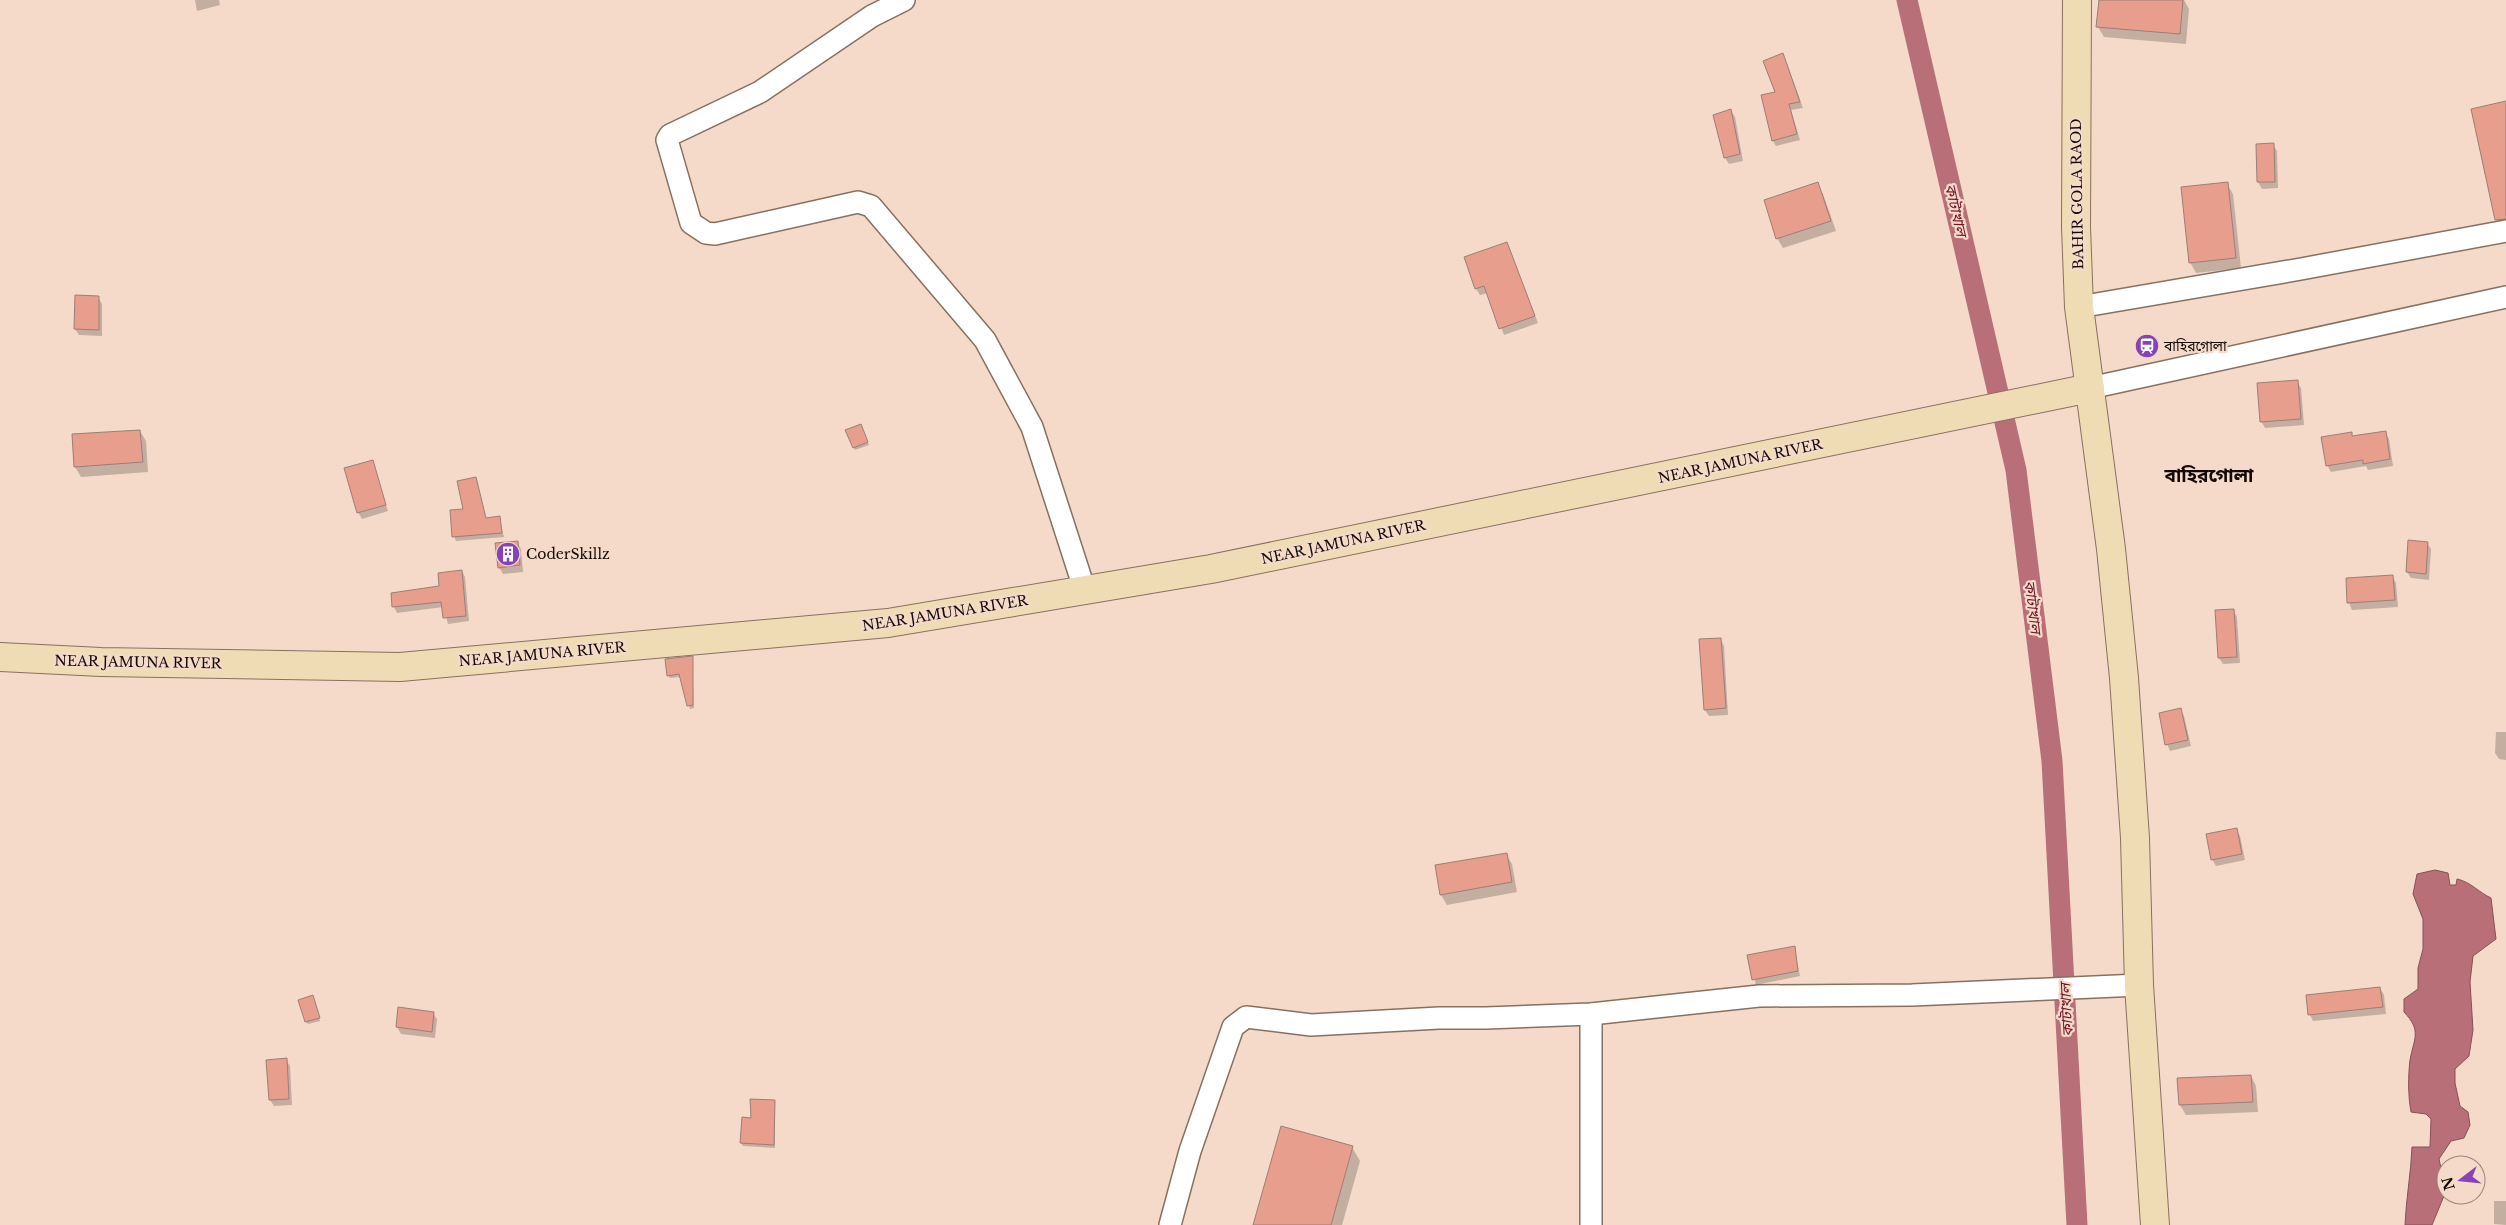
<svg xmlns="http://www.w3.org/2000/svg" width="2506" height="1225" viewBox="0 0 2506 1225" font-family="'Libre Baskerville','Noto Sans Bengali',serif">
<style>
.water{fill:#b86f78;stroke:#865156}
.shadow{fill:#0003}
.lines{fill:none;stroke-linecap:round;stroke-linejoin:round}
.canal{stroke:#b86f78;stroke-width:21}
.building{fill:#e89e8d;stroke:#9b7e77}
.street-casing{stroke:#887061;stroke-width:24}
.secondary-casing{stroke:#887061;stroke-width:30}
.street{stroke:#fff;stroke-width:21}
.secondary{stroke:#f0dcb4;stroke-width:28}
.labels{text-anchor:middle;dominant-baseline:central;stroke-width:4.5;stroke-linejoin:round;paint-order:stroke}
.street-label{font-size:14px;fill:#130a05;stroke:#f5dac9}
.poi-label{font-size:14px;fill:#130a05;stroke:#f5dac9;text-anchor:start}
.water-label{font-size:15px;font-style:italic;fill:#6f162b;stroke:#f5dac9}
.district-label{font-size:19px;font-weight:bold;fill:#130a05;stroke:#f5dac9}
</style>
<rect width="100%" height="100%" fill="#f5dac9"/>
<path class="water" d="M2435,870L2448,873L2450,885H2456L2457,879C2471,882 2478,892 2491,898L2496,939L2473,956L2470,982L2473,1030L2469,1056L2455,1069V1083L2460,1106L2468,1112L2470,1125L2464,1138L2451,1141L2439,1159L2446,1191L2432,1225H2405C2406,1199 2411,1173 2412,1147H2430L2431,1119L2426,1114L2411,1112C2408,1095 2408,1077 2410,1060C2414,1038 2422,1031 2404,1012V999L2418,989V968L2423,949V919L2413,894L2417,874Z"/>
<g class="shadow">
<polygon points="195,0 219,0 220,5 197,11"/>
<polygon points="2100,0 2184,0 2189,9 2186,44 2104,37 2098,27"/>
<polygon points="1786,61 1803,108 1791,110 1800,140 1776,146 1773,141 1777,93"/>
<polygon points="2506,102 2506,229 2503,230 2495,216"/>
<polygon points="1731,111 1735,117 1743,161 1729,164 1725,158"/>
<polygon points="2257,145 2273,145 2277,151 2278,188 2262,189 2258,182"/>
<polygon points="1817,184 1823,194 1836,231 1783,248 1777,238"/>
<polygon points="2227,184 2233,194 2241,268 2196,273 2190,262"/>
<polygon points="1507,243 1538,323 1504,335 1488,293 1480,295 1476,289 1465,258"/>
<polygon points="98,297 102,304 102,336 79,335 75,329"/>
<polygon points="2297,382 2301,388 2304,425 2265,428 2261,421"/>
<polygon points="862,428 869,445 855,450 854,448"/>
<polygon points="140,431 146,441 148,472 81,477 75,467"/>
<polygon points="2385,432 2389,439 2393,466 2368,470 2366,466 2331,472 2327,465 2351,433 2353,437"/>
<polygon points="372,462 388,511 362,519 358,512"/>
<polygon points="476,478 486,519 499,517 504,537 456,541 454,536"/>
<polygon points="517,542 521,549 523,572 503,574 499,567"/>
<polygon points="2427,543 2431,549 2429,580 2411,578 2407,572"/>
<polygon points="462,571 465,577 469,621 448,624 443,607 397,613 394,607 441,587"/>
<polygon points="2392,576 2396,583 2398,607 2352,610 2349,603 2347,579"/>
<polygon points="2233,610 2237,617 2240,663 2223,664 2219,658"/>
<polygon points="1720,639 1724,646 1728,715 1709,716 1705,710"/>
<polygon points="692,658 694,708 690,709 681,677 670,678 668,675"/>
<polygon points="2180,710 2184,716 2191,746 2170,751 2167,744"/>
<polygon points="2496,732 2506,732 2506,760 2499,759 2495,753"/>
<polygon points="2236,830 2240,836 2245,860 2216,866 2212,859"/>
<polygon points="1506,854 1512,864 1517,892 1447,905 1441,895 1436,866"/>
<polygon points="1794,947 1800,976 1756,985 1749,956"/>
<polygon points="2380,988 2384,995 2386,1014 2313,1021 2310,1015"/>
<polygon points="314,1000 320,1021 308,1024 306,1022"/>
<polygon points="399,1009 433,1013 437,1019 435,1038 401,1034 397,1027"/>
<polygon points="286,1060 290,1066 292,1105 274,1106 270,1100"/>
<polygon points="2251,1076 2256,1086 2258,1112 2186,1115 2180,1105 2179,1079"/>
<polygon points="775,1101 775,1148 743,1146 741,1143"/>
<polygon points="1352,1147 1360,1161 1342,1225 1254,1225"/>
<polygon points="2494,1201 2506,1201 2506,1225 2494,1224"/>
</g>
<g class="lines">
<polyline class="canal" points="1907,0 2016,470 2052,761 2077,1225"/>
</g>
<g class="building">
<polygon points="2099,0 2183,0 2180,34 2096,27"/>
<polygon points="1783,53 1800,102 1789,104 1797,134 1772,141 1761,95 1775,92 1763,61"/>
<polygon points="2506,101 2506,219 2495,220 2471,109"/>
<polygon points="1731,109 1740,154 1724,158 1713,115"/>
<polygon points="2274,143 2275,182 2257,182 2256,144"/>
<polygon points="1818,182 1831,221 1776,239 1764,200"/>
<polygon points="2228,182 2236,258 2189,263 2181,187"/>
<polygon points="1507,242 1535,316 1499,329 1484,286 1475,289 1464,257"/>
<polygon points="75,295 99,296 99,330 74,329"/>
<polygon points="2298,380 2301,419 2260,422 2257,383"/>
<polygon points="861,424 868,442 853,448 845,430"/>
<polygon points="140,430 143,462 74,467 72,434"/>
<polygon points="2386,431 2390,459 2363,464 2363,460 2326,466 2321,437 2352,432 2352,436"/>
<polygon points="373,460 386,505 357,513 344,468"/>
<polygon points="476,477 486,518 500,516 502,533 452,537 450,510 463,509 457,481"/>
<polygon points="2408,540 2428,542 2426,574 2406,572"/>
<polygon points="518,541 520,565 498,568 495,543"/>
<polygon points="462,570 466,616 443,618 441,602 392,607 391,593 439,586 438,573"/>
<polygon points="2393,575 2395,600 2347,603 2346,578"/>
<polygon points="2234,609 2237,657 2218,658 2215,610"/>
<polygon points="1721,638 1726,708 1704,710 1699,639"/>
<polygon points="693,656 693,705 687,706 679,674 667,676 665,659"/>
<polygon points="2181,708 2188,740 2165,745 2159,713"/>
<polygon points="2237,828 2242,854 2211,860 2206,834"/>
<polygon points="1507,853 1512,882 1440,895 1435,865"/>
<polygon points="1795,946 1798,971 1752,980 1747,955"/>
<polygon points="2380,987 2383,1007 2308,1015 2306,995"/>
<polygon points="313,995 320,1018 305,1022 298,1000"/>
<polygon points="398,1007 434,1012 432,1032 396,1027"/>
<polygon points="287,1058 289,1099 269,1100 266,1060"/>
<polygon points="2251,1075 2253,1102 2179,1105 2177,1078"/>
<polygon points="750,1099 775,1100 774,1145 740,1143 742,1117 751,1118"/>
<polygon points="1281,1126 1353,1146 1331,1225 1253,1225"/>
</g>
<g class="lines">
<g class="street-casing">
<g id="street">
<polyline points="904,0 872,16 760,92 670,135 667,140 691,223 706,233 715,234 858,202 871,206 985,340 1032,427 1085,591"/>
<polyline points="2079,307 2301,269 2506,231"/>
<polyline points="2090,388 2506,297"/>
<polyline points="1170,1225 1190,1151 1233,1027 1246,1017 1311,1025 1439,1018 1486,1018 1591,1014 1759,996 1912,995 2139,985"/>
<polyline points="1591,1225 1591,1014"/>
</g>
</g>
<g class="secondary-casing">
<g id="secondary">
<polyline points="2077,0 2076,227 2079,307 2111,549 2124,678 2135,838 2139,985 2155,1225"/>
<polyline points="0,657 101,662 400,667 888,623 1211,569 2090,388"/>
</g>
</g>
<use href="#street" class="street"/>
<use href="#secondary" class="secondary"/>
</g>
<defs>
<g id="station-disc" transform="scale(1.25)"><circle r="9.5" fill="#8742b5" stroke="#f5dac9"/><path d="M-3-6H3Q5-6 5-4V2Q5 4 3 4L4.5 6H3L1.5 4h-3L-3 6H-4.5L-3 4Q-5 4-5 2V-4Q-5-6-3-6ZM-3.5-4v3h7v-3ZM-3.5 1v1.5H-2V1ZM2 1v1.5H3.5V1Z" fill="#fff"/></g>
<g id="building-disc" transform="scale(1.25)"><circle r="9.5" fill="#8742b5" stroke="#f5dac9"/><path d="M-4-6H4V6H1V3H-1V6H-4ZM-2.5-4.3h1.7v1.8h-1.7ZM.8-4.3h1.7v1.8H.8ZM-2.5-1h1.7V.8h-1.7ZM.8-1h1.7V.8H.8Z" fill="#fff"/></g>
</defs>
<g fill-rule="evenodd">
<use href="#station-disc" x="2147" y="346"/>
<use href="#building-disc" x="508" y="554"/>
</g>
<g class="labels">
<g class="street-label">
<text transform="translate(2077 194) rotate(-91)">BAHIR GOLA RAOD</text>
<text transform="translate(1740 461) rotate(-12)">NEAR JAMUNA RIVER</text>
<text transform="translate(1343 542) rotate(-12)">NEAR JAMUNA RIVER</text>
<text transform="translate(945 613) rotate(-9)">NEAR JAMUNA RIVER</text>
<text transform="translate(542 654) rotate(-5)">NEAR JAMUNA RIVER</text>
<text transform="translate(138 662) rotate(1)">NEAR JAMUNA RIVER</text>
</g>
<g class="poi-label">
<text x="2164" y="346">বাহিরগোলা</text>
<text x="526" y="554">CoderSkillz</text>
</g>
<g class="water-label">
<text transform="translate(1956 210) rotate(77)">কাটাখাল</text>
<text transform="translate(2033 607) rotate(83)">কাটাখাল</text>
<text transform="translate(2066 1010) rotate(-93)">কাটাখাল</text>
</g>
<g class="district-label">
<text x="2209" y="475">বাহিরগোলা</text>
</g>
</g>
<g transform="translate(2461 1180) rotate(254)"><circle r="24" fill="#f5dac9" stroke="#9b877b"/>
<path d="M0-4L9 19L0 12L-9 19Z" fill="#8742b5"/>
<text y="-8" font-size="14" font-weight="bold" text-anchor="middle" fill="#130a05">N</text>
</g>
</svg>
